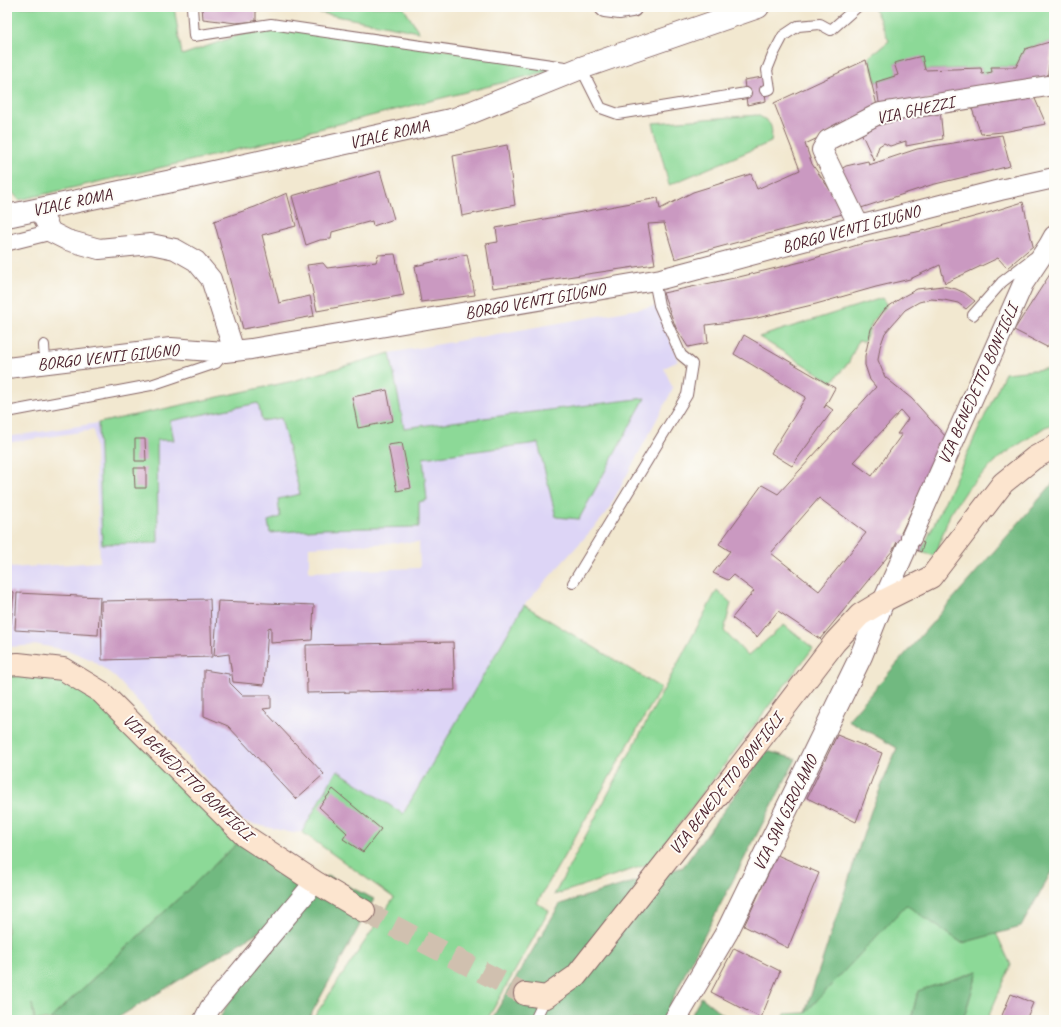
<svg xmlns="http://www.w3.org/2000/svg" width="1061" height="1027" viewBox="0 0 1061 1027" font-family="Caveat,sans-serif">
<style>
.built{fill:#ddd5f6;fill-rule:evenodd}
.green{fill:#8cd997;stroke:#6b7c61}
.forest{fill:#71b980;stroke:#5e6c56}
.building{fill:#ca99c1;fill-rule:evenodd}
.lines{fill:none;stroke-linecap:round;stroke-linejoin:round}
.secondary-tunnel{stroke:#d0c0af;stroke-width:22;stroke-dasharray:22 11;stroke-linecap:butt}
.service-casing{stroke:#856565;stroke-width:12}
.pedestrian-casing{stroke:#856565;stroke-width:17}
.minor-casing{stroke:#856565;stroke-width:22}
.tertiary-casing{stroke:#856565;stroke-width:24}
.secondary-casing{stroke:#856565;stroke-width:24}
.service{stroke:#fff;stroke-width:10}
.pedestrian{stroke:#fff;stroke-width:15}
.minor{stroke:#fff;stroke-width:20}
.tertiary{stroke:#fff;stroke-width:22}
.secondary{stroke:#fce5cf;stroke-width:22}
.labels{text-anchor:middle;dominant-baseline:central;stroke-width:4;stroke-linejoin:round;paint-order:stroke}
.street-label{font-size:17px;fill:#4a1f2b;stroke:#fdfcf7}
</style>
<rect width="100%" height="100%" fill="#fdfcf7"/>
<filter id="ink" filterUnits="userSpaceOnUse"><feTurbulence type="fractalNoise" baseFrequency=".025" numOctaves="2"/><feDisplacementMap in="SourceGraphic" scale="8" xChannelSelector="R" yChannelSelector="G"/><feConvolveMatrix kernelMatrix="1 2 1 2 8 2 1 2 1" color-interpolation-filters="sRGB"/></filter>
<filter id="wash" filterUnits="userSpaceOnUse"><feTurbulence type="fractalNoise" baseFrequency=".012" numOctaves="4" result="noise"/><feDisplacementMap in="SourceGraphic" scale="16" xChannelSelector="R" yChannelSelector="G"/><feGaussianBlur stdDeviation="0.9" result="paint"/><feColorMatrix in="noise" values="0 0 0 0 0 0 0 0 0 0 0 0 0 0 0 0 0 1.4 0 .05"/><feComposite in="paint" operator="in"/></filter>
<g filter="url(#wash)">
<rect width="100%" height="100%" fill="#f2e8d0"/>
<path class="built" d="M655,306L664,324L678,361L664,368L673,389L606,514L524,605L403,814L409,818L337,770L302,832L293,833L244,822L142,706L114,676L92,660L70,651L40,645L7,647V533L11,568L100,562L94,430L7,443V437L98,423L293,381L390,353ZM419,542L420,568L309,572V547Z"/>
<g class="green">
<polygon points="7,7 174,7 182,55 271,24 565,67 220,154 19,200 7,186"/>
<polygon points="290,7 403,7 419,32"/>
<polygon points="874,7 1054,7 1053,41 1025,49 1016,67 991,67 992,72 982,74 981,68 925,70 922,57 895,63 898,75 876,82 869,57 889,41"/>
<path d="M757,115C772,122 773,126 771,142L669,185L653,123Z"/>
<polygon points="882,298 887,305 873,321 864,342 858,341 849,362 832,382 759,337"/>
<polygon points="390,353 404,428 645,398 579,519 556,517 538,443 423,458 427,500 419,502 419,527 321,529 270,533 268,521 280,517 278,499 300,494 281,418 262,421 258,403 170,421 174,440 157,440 158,543 102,544 98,423 293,381"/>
<polygon points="1054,368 1054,424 1045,427 1000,457 966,490 950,514 935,556 921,552 1005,373"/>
<polygon points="717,590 731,603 724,631 748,656 784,625 813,648 649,864 554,895"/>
<polygon points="524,605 661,688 537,903 549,911 487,1020 312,1020 394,898 302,832 337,770 403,814"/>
<polygon points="63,669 245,836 49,1020 35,1020 32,1004 34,1020 7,1020 7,674"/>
<polygon points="906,904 962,943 996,933 1011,965 987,1020 963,1020 978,971 918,991 911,1020 782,1020 785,1014 805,1013"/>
</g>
<g class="forest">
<polygon points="1054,482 1054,867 1021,927 962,943 906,905 805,1013 871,811 897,748 848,720"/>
<polygon points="767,751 796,759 686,971 663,1020 491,1020 560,904 683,867"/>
<polygon points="245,836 315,882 328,876 374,899 308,1020 219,1020 231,997 289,913 114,1020 49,1020"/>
<polygon points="978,971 963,1020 911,1020 918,991"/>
<polygon points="701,997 730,1020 689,1020"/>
</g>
<g id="blocks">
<g class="building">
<polygon points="202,7 256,7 256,21 236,23 203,19"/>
<polygon points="1053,41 1047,79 880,109 876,82 898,75 894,63 922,56 925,70 981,68 982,74 992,72 991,67 1016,67 1025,49"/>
<polygon points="866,60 878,110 805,144 812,164 846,213 675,259 664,223 648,224 655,264 493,288 486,244 498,242 496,228 658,198 660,209 693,192 751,174 757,189 800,170 774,103"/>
<polygon points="763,77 766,101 747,105 744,80"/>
<polygon points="1032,92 1046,124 1003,132 981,134 971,106"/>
<polygon points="940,110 943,139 906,146 906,141 890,146 884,143 879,146 874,161 860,130"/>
<polygon points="1002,135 1010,166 931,185 861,208 838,171 846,166 868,161 869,165 917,149"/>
<polygon points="507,145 515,205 462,216 453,156"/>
<polygon points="380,171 394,219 373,226 372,221 332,232 331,239 320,240 306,245 292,196"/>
<polygon points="287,193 296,226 262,235 279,303 310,296 314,316 243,329 214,221 255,207"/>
<polygon points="1023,202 1033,246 1007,268 998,258 945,283 940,265 910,279 876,287 816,304 753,319 706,325 708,343 688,347 676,328 663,293 739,277 805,261 864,243 926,230 981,215"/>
<polygon points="395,254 404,295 317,311 307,265 323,263 327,268 376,262 378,255"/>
<polygon points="467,254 475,295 421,302 415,266"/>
<polygon points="1054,268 1054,336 1047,347 1014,330"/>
<path d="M943,286L956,289L965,293L975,301L966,309L958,303L944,300L931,299L919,302L905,310L885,333L880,347L878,360L885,377L912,399L946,437L901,533L924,543L921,552L897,542L893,550L820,639L778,611L757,637L732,618L754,591L733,575L728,580L713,573L730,551L719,544L762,485L778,494L876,387L870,380L865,365V356L871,329L885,309L904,296L917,289ZM901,411L908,419L897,434H902L872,476L853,462ZM819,498L866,533L819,591L771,553Z"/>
<polygon points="744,335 835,388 824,408 826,405 833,410 792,466 771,453 806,397 734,354"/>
<polygon points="387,390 393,421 358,428 352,397"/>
<polygon points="135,439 145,439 146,461 135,461"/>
<polygon points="402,443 411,488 397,491 388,445"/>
<polygon points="134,468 146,468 146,488 135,488"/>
<polygon points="7,591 14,592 11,624 7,623"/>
<polygon points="17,593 100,597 98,635 15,630"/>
<polygon points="210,599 212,657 102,660 101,601"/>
<polygon points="218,601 314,605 312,640 271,643 271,627 268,628 264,685 233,682 229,654 214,656"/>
<polygon points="453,642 455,690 307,693 306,645"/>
<polygon points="204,670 229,674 230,683 242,695 271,695 271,708 263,709 324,774 296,799 228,726 204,716"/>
<polygon points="837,735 882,753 856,822 807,798"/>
<polygon points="333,789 381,829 363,852 343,839 347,833 319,807"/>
<polygon points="777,855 819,873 788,948 744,926"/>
<polygon points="734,948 780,971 761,1018 711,992"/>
<polygon points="1011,994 1033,1003 1026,1020 1000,1020"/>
</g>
</g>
</g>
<g filter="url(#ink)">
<use href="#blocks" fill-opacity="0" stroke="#856565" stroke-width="1"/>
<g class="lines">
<polyline class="secondary-tunnel" points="364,911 525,994"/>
<g class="service-casing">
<g id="service">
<polyline points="192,7 194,36 271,24 565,67 581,68 601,108 618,114 746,93"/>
<polyline points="765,90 770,89 767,70 773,55 783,36 798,26 820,24 831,30 857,7"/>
<polyline points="973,315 1002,282 1033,258"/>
<polyline points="44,345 45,363"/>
<polyline points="7,412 151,385 216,363 225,352"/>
<polyline points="573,583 687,395 692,364 681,355 659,305 654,280"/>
<polyline points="535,1020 546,997"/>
</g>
</g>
<g class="pedestrian-casing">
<polyline id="pedestrian" points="7,243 51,232"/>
</g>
<g class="minor-casing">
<g id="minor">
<polyline points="605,7 620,9 632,7"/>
<polyline points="39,209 51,232 67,240 99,249 151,244 175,249 196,261 211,279 234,351"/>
<polyline points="859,226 822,150 828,140 880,113 1054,85"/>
<polyline points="7,368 171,348 225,352 251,349 661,279 859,226 1000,190 1054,178"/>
<polyline points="911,538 1023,284 1049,245 1054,236"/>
<polyline points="883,601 907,547"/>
<polyline points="204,1020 210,1008 315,882"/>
</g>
</g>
<g class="tertiary-casing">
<g id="tertiary">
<polyline points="7,216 186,178 455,119 581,68 758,7"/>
<polyline points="675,1020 727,932 861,656 883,601"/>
</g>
</g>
<g class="secondary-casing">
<g id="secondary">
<polyline points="7,665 18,664 63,669 101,692 245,836 315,882 364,911"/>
<polyline points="525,994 546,997 576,976 699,820 835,642 860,615 883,601 931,577 1003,483 1034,458 1054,447"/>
</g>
</g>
<use href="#service" class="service"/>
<use href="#pedestrian" class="pedestrian"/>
<use href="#minor" class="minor"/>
<use href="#tertiary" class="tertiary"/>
<use href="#secondary" class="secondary"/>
</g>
</g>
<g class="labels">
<g class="street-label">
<text transform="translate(915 110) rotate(-12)">VIA GHEZZI</text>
<text transform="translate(389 134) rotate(-13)">VIALE ROMA</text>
<text transform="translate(72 202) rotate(-12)">VIALE ROMA</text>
<text transform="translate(851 229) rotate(-15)">BORGO VENTI GIUGNO</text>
<text transform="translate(535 301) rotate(-10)">BORGO VENTI GIUGNO</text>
<text transform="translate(108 357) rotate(-6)">BORGO VENTI GIUGNO</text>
<text transform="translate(978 384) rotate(-66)">VIA BENEDETTO BONFIGLI</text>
<text transform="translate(188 777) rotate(44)">VIA BENEDETTO BONFIGLI</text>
<text transform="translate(726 784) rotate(-52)">VIA BENEDETTO BONFIGLI</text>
<text transform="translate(785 813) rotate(-64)">VIA SAN GIROLAMO</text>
</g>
</g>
<rect width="1061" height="1027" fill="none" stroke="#fdfcf7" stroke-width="24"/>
</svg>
